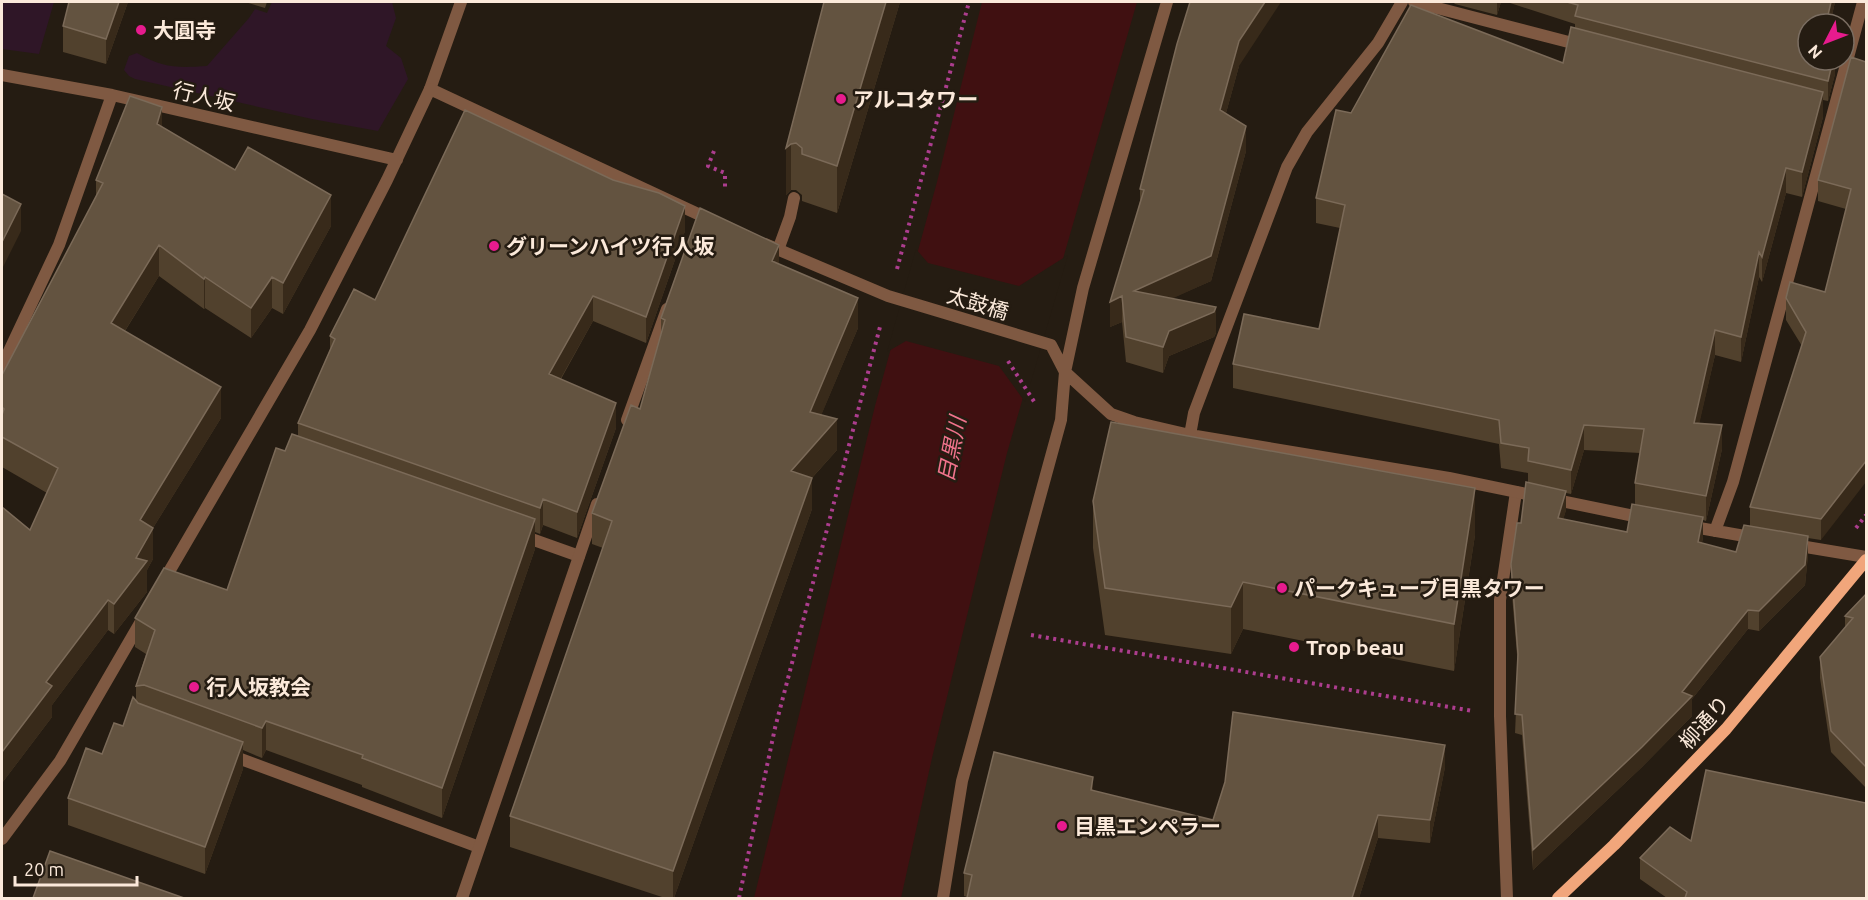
<svg xmlns="http://www.w3.org/2000/svg" width="1868" height="900" viewBox="0 0 1868 900" font-family="Ubuntu,'Noto Sans JP',sans-serif">
	<style>
		.green { fill: #2f1627 }
		.water { fill: #401011 }
		.pier { fill: #251c12 }
		.lines { fill: none; stroke-linecap: round; stroke-linejoin: round }
		.path { stroke: #ac3d8e; stroke-width: 4; stroke-dasharray: 3 4.5; stroke-linecap: butt }
		.lane { stroke: #7f5942; stroke-width: 12 }
		.street { stroke: #7f5942; stroke-width: 12 }
		.secondary { stroke: #f1a67b; stroke-width: 12 }
		.wall { fill: #51412d; fill-rule: evenodd }
		.shaded-wall { fill: #382a1a }
		.building { fill: #635340; stroke: #7b6a58; stroke-width: 1.5 }
		.poi-dot { fill: #e71b8e; stroke: #251c12; stroke-width: 2 }
		.labels { text-anchor: middle; dominant-baseline: central; stroke-width: 5; stroke-linejoin: round; paint-order: stroke }
		.poi-label { font-size: 21px; font-weight: bold; fill: #fbe9da; stroke: #251c12; text-anchor: start }
		.street-label { font-size: 21px; fill: #fbe9da; stroke: #251c12 }
		.water-label { font-size: 22px; font-style: italic; fill: #f0738c; stroke: #251c12 }
	</style>
	<rect width="100%" height="100%" fill="#251c12"/>
	<path class="green" d="M2,2H54L39,54L2,49Z
		M272,2H392L396,18L386,46L401,58L408,79L378,131L312,119L135,79L129,76L124,70L129,56L137,53C163,68 177,68 207,66L249,18L255,9L267,13Z"/>
	<path class="water" d="M982,2H1137L1007,453L932,758L901,898H754L875,406L937,182Z"/>
	<path class="pier" d="M916,249L928,263L1019,286L1068,255L1025,402L999,366L906,341L887,352Z"/>
	<g class="lines">
		<path class="path" d="M714,151L708,166L725,173V187
			M897,269L969,2
			M1008,361L1035,403
			M1856,528L1866,515
			M1031,635L1473,711
			M739,898L775,728L881,323"/>
		<path class="lane" d="M1414,2L1584,46
			M430,89L461,2
			M778,250L790,217L794,198
			M520,535L579,556
			M227,754L479,847
			M1507,898L1500,716V600L1516,492"/>
		<path class="street" d="M2,75L112,95L397,160
			M765,244L888,296L1051,345L1065,372L1111,414L1134,422L1190,435L1449,478L1644,518
			M2,366L59,245L112,95
			M627,420L667,309
			M1190,435L1194,413L1287,167L1307,132L1378,43L1402,2
			M1688,526L1756,538
			M1715,531L1733,482L1863,2
			M1794,545L1866,557
			M163,582L310,330L387,180L430,89L713,221
			M2,839L60,761L143,618
			M462,898L597,504
			M943,898L962,781L1061,420L1065,372L1083,288L1167,2"/>
		<path class="secondary" d="M1558,898L1614,845L1726,729L1866,560"/>
	</g>
	<path class="wall" d="M128,2L106,64L63,52V26Z
		M245,2H267L265,8Z
		M900,2L837,213L802,201V195L796,190H791L786,195V148Z
		M1453,2H1501L1497,15L1455,4Z
		M1507,2H1835L1830,24H1808V60H1835V74L1828,101L1823,100V117L1802,197L1786,193L1762,282L1759,277L1741,362L1715,355L1699,423L1722,449L1706,521L1703,520V537L1702,543L1736,552L1750,525V507L1802,346L1786,320V298L1825,292L1846,209L1818,201V180L1866,62L1821,540L1808,538V555L1805,585L1759,631L1748,629L1692,699V716L1642,767L1533,870L1522,735L1515,733L1518,667L1511,583V564L1521,523L1528,483V473L1501,468L1499,444L1233,388V364L1319,329L1340,228L1316,223V198L1351,113L1563,63L1575,28V24ZM1584,450L1640,453L1635,483V504L1627,532L1563,519L1566,510V493L1571,494Z
		M1239,66L1226,113L1246,151L1211,281L1172,298L1216,333L1214,337L1169,356L1163,373L1126,362L1122,322L1110,327L1140,201V189Z
		M162,127L331,226L283,314L272,308L251,338L205,308L204,309L159,276L125,331L221,418L153,528V559L147,570V592L114,634L108,630L52,705V717L2,783V507L30,530L47,493L2,467V375L96,198V180Z
		M685,231L646,343L593,321L561,379L616,428L577,538L543,525L540,534L535,532V549L442,818L362,787V785L266,750L262,758L243,750V769L205,874L68,825V798L123,726L136,700V686L146,654L135,647V618L227,590L285,451L298,436V423L330,350V336L375,300Z
		M779,264L858,328L821,415L837,450L812,478V509L674,898H665L510,847V816L603,548L592,544V513L640,409L661,334V318Z
		M1093,501L1475,535L1454,671L1243,629L1231,654L1105,635L1093,548Z
		M1866,594V788L1831,752L1820,678V657L1845,628V616Z
		M1445,767L1430,843L1378,838L1359,898H967V897L964,896V873L1093,791L1213,820Z
		M1691,841L1866,898H1667L1640,879V858Z"/>
	<path class="shaded-wall" d="M119,2H128L106,64V39Z
		M886,2H900L837,213V166Z
		M1265,2H1281L1239,66L1220,135V110L1239,41Z
		M1497,2H1501L1497,15Z
		M1831,2H1835L1830,24H1826Z
		M1833,60H1835V74L1828,101V81Z
		M1823,92V117L1802,197V172Z
		M162,107V138L157,124Z
		M1246,126V151L1211,281L1134,316V291Z
		M791,144V190L786,195V148Z
		M1786,168V193L1762,282V257Z
		M331,195V226L283,314V283Z
		M21,204V231L2,269V242Z
		M685,206V231L646,343V317Z
		M159,245V276L111,353V323Z
		M779,245V276L772,261Z
		M1759,252V277L1741,362V337Z
		M205,277V308L204,309V279Z
		M272,277V308L251,338V308Z
		M593,296V321L549,399V374Z
		M1122,296V322L1110,327V302Z
		M858,298V328L810,442V412Z
		M1216,307V333L1214,337L1169,356L1163,373V347L1169,331Z
		M1715,330V355L1694,447V423Z
		M221,387V418L153,528V559L147,570V592L114,634V604L136,558L140,520Z
		M616,403V428L577,538V512Z
		M837,419V450L791,501V471Z
		M1584,425V450L1571,494V470Z
		M1722,425V449L1706,521V496Z
		M1866,461V482L1821,540V519Z
		M812,478V509L674,898H673V871Z
		M1475,488V535L1454,671V624Z
		M1566,491V510L1558,538V518Z
		M543,499V525L540,534V508Z
		M1703,517V537L1698,561V542Z
		M535,519V549L442,818V788Z
		M1808,536V555L1805,585L1759,631V611Z
		M1243,582V629L1231,654V607Z
		M108,600V630L52,705V717L2,783V752L46,682Z
		M1748,610V629L1692,699V716L1642,767L1533,870V850L1682,692Z
		M266,721V750L262,758V728Z
		M243,742V769L205,874V847Z
		M1445,745V767L1430,843V820Z
		M1093,777V800L1091,790Z
		M1378,815V838L1359,898H1352Z"/>
	<path class="building" d="M69,2H119L106,39L63,26Z
		M824,2H886L837,166L802,154V148L796,143L791,144L786,148Z
		M1190,2H1265L1239,41L1220,110L1246,126L1211,256L1134,291L1216,307L1214,312L1169,331L1163,347L1126,337L1122,296L1110,302L1144,190L1140,189L1177,44Z
		M1567,2H1831L1826,24H1808V60H1817L1816,65L1822,60H1833L1828,81L1575,16L1578,5Z
		M1411,5L1563,63L1571,27L1823,92L1802,172L1786,168L1762,257L1759,252L1741,337L1715,330L1694,423L1722,425L1706,496L1635,483L1644,429L1584,425L1571,470L1528,461L1529,448L1501,443L1499,420L1233,364L1244,314L1319,329L1345,205L1316,198L1336,110L1351,113Z
		M1851,57L1866,62V461L1821,519L1750,507L1806,332L1786,298L1790,282L1825,292L1851,189L1818,180Z
		M130,96L162,107L157,124L235,170L248,147L331,195L283,283L272,277L251,308L205,277L204,279L159,245L111,323L221,387L140,520L153,528L136,558L147,561L114,604L108,600L46,682L52,686L2,752V507L30,530L58,468L2,437V415L4,409L2,407V375L103,183L96,180Z
		M465,110L613,180L659,193L685,206L646,317L593,296L549,374L616,403L577,512L543,499L540,508L298,423L335,339L330,336L354,289L375,300Z
		M2,194L21,204L2,242Z
		M700,208L779,245L772,261L858,298L810,412L837,419L791,471L812,478L673,871L510,816L612,521L592,513L631,405L640,409L665,320L661,318Z
		M1111,422L1475,488L1454,624L1243,582L1231,607L1105,588L1093,501Z
		M292,434L535,519L442,788L362,758L363,755L266,721L262,728L144,685L136,686L155,630L135,618L164,568L227,590L276,448L285,451Z
		M1526,482L1566,491L1558,518L1627,532L1632,504L1703,517L1698,542L1736,552L1744,525L1808,536L1805,565L1759,611L1748,610L1682,692L1692,696L1642,747L1533,850L1522,715L1515,714L1518,654L1511,564L1517,523H1521Z
		M1866,594V767L1831,731L1820,657L1853,618L1845,616Z
		M133,697L138,703L243,742L205,847L68,798L86,748L102,754L114,723L123,726Z
		M1233,712L1445,745L1430,820L1378,815L1352,898H967L972,875L964,873L994,752L1093,777L1091,790L1213,820L1225,782Z
		M1706,770L1866,803V898H1685L1687,892L1640,858L1670,827L1691,841Z
		M50,851L184,898H33Z"/>
	<g class="poi-dot">
		<circle cx="141" cy="30" r="6"/>
		<circle cx="841" cy="99" r="6"/>
		<circle cx="494" cy="246" r="6"/>
		<circle cx="1282" cy="588" r="6"/>
		<circle cx="1294" cy="647" r="6"/>
		<circle cx="194" cy="687" r="6"/>
		<circle cx="1062" cy="826" r="6"/>
	</g>
	<g class="labels">
		<g class="poi-label">
			<text x="153" y="30">大圓寺</text>
			<text x="853" y="99">アルコタワー</text>
			<text x="506" y="246">グリーンハイツ行人坂</text>
			<text x="1294" y="588">パークキューブ目黒タワー</text>
			<text x="1306" y="647">Trop beau</text>
			<text x="206" y="687">行人坂教会</text>
			<text x="1074" y="826">目黒エンペラー</text>
		</g>
		<g class="street-label">
			<text transform="translate(204 96) rotate(13)">行人坂</text>
			<text transform="translate(978 303) rotate(17)">太鼓橋</text>
			<text transform="translate(1704 722) rotate(-48)">柳通り</text>
		</g>
		<g class="water-label">
			<text transform="translate(951 449) rotate(-79)">目黒川</text>
		</g>
	</g>
	<rect width="1868" height="900" fill="none" stroke="#fbe9da" stroke-width="6"/>
	<g transform="translate(1826 42) rotate(228)"><circle r="28" fill="#251c12" stroke="#7b6e62" stroke-width="1.5"/>
	<path d="M0-4.5L10 22L0 15L-10 22Z" fill="#e71b8e"/>
	<text y="-9" font-size="16" font-weight="bold" text-anchor="middle" fill="#fbe9da">N</text>
	</g>
	<path d="M15 876v9h122v-9" fill="none" stroke="#fbe9da" stroke-width="3"/>
	<text x="24" y="876" font-size="18" fill="#fbe9da" stroke="#251c12" stroke-width="4.5" paint-order="stroke">20 m</text>
</svg>
